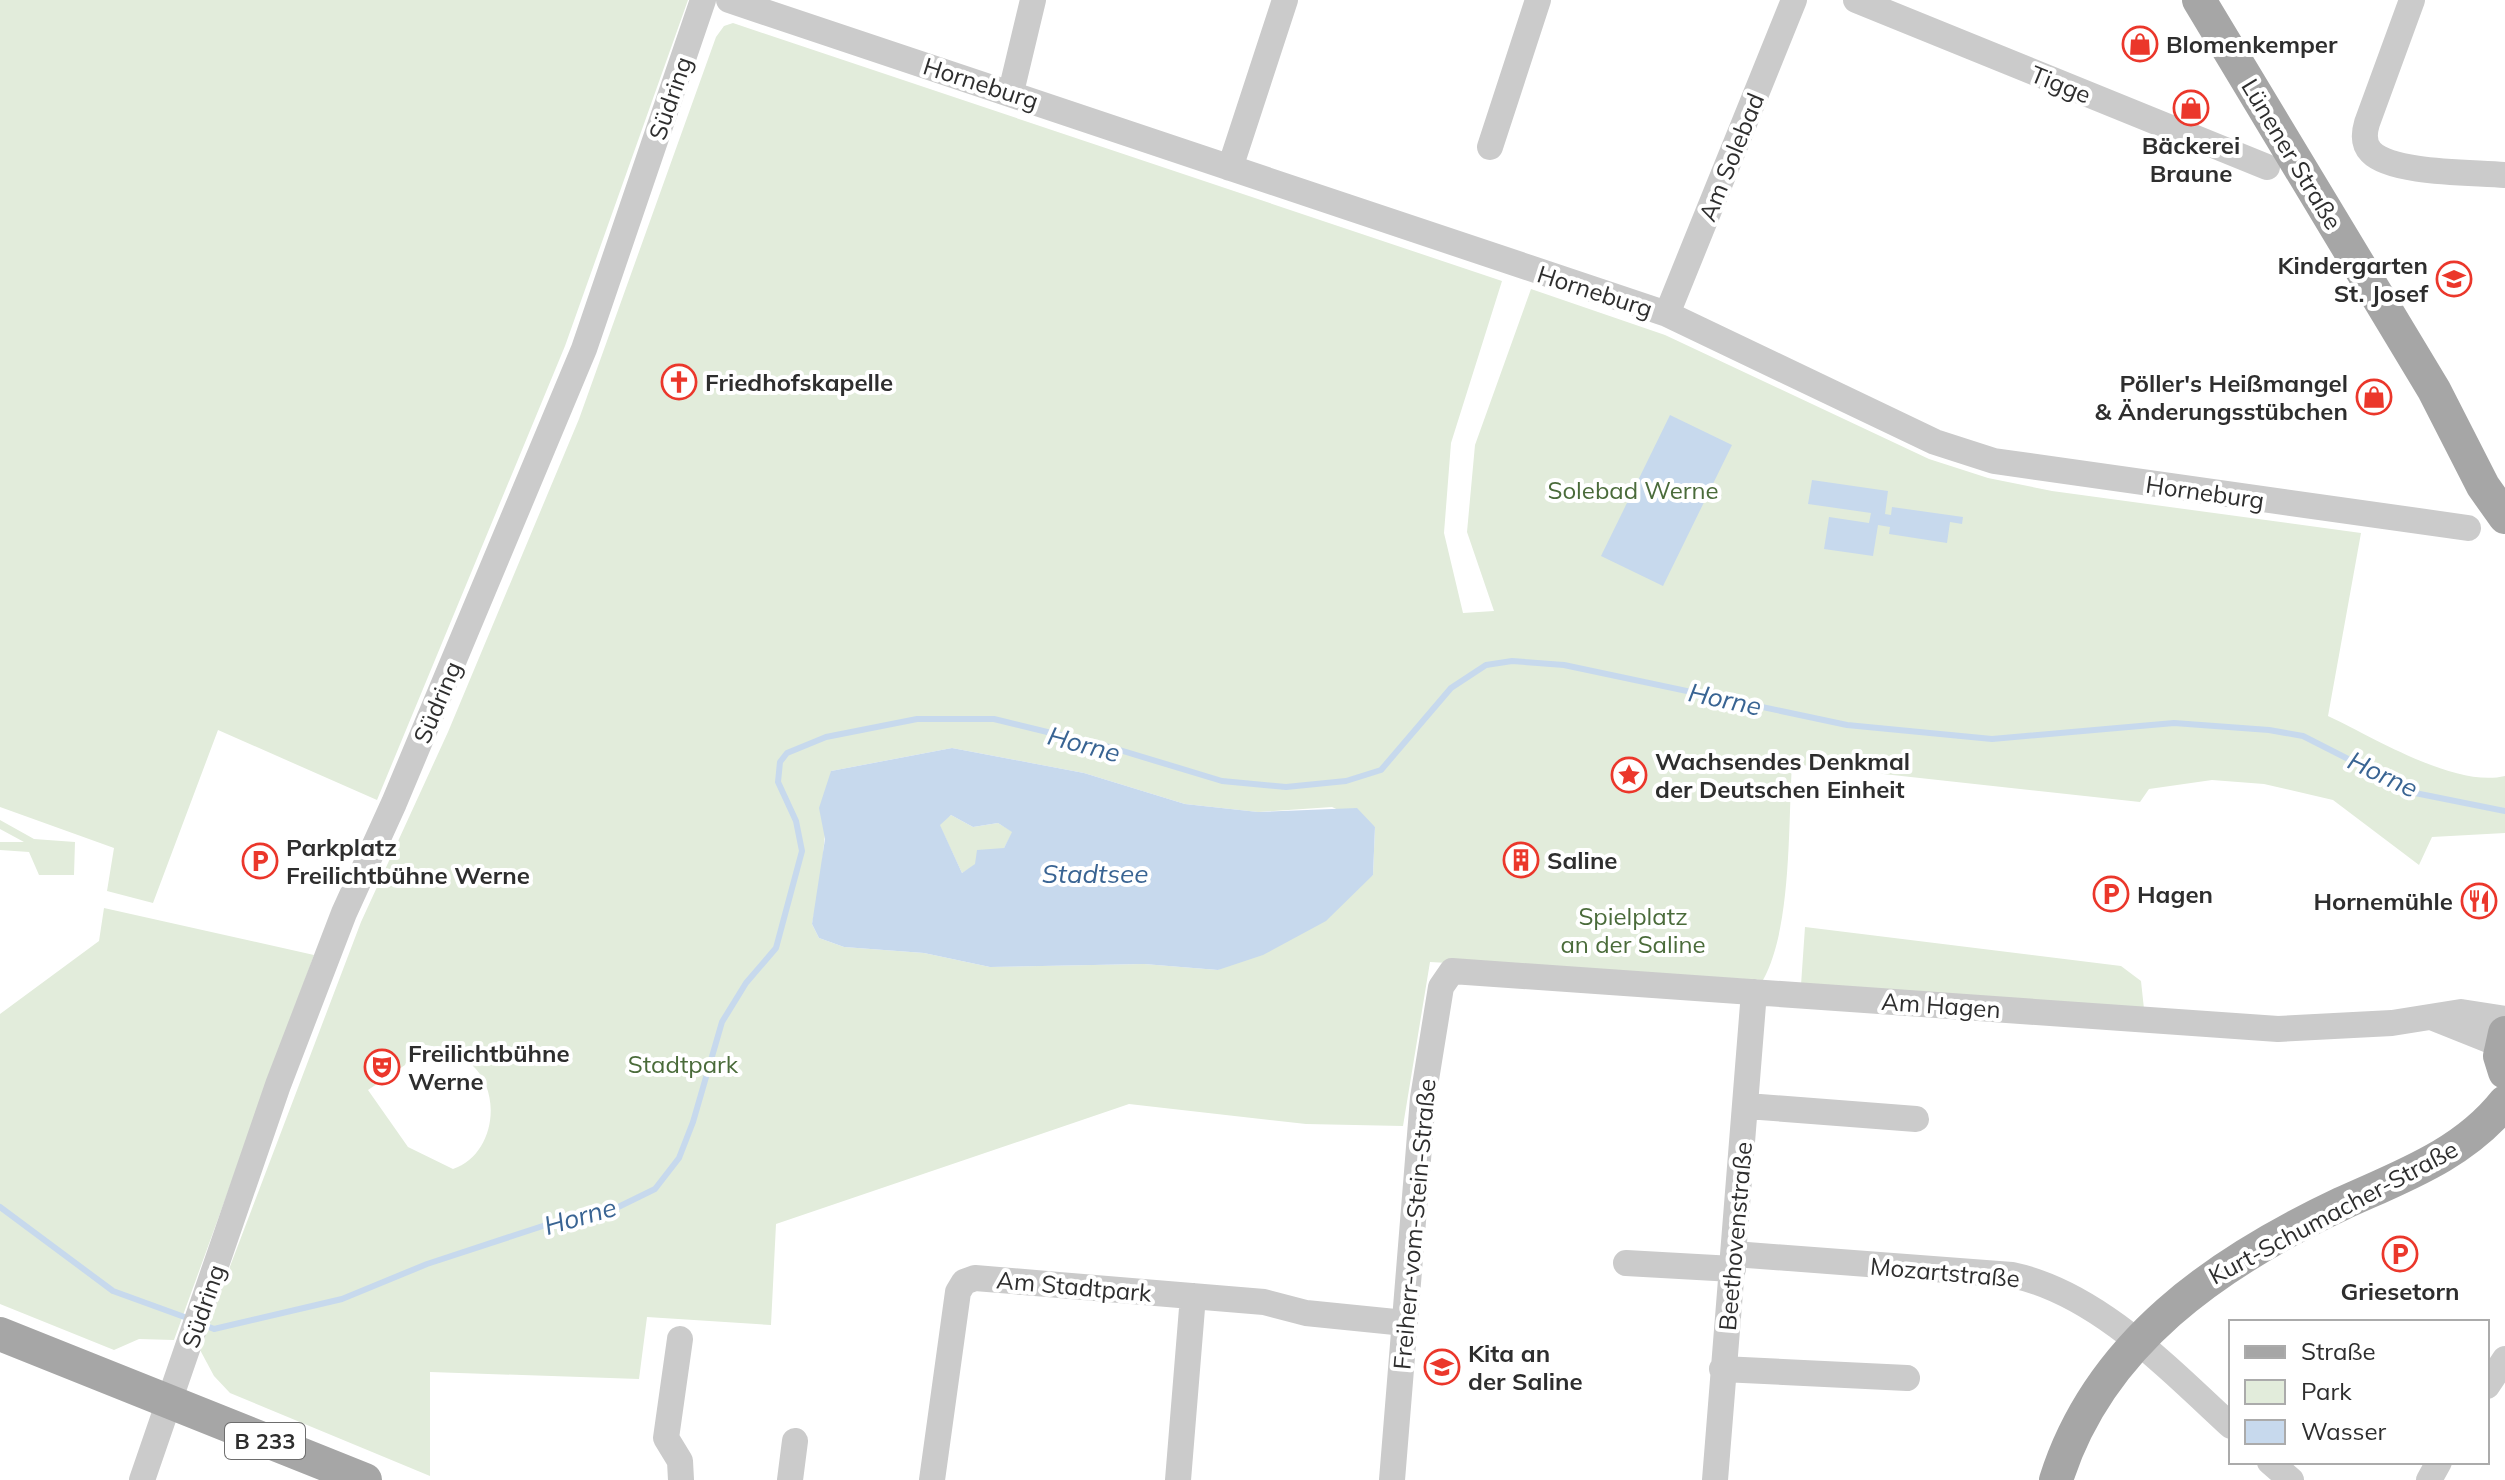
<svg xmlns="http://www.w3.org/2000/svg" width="2505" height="1480" viewBox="0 0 2505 1480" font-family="Mulish,sans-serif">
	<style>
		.green { fill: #e2ecdb; fill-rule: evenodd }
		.water { fill: #c7d9ed; fill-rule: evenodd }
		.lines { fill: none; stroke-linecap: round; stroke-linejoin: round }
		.stream { stroke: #c7d9ed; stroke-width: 6 }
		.minor { stroke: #cbcbcb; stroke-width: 26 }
		.major { stroke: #a6a6a6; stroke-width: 34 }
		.labels { text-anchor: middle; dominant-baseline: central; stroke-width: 8; stroke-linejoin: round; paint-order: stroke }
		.shield { fill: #fff; stroke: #6d6d6d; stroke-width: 2 }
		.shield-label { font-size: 22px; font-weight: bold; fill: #2e2e2e }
		.poi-label { font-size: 24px; font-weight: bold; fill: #2e2e2e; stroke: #fff; text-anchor: start }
		.street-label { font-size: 24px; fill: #2e2e2e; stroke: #fff }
		.park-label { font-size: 24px; fill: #4a6b3a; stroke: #fff }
		.water-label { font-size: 26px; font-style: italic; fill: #396493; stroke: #fff }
	</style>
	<rect width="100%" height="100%" fill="#fff"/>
	<path class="green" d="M0,0H688L565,346L377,800L218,730L153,903L107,891L114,848L0,807Z
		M733,23L1502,281L1451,443L1444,533L1463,613L1494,611L1467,532L1475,445L1531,289L1665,335L1929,459L1988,478L2052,491L2361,533L2328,716C2375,738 2455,788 2505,776V833L2432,837L2419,865L2333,800L2264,784L2212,780L2149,789L2140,802L1792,764C1788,825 1792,928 1763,980L1430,962L1403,1126L1306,1124L1129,1104L776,1224L771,1325L647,1317L639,1379L430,1372V1476L230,1393L214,1376L199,1348L361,922L448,732L579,419L716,37L724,26ZM952,748L1084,773L1185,804L1258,812L1332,807L1375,827L1373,875L1218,970L1144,964L990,967L924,953L844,947L819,938L812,924L820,886L831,771ZM413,1043C435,1046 454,1049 471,1064C504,1093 494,1156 453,1169L408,1147L368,1090L405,1065Z
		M951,815L973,827L998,823L1013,832L1004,848L962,873L939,824Z
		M0,820L34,839L75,842L74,875H39L29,852L0,850V842H24L0,829Z
		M104,908L314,955L174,1340L139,1339L114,1350L0,1304V1014L99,941Z
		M1805,927L2121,966L2141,981L2144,1009L1801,985Z"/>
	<path class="water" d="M1670,415L1732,445L1663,586L1601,556Z
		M1812,480L1888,491L1885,514L1891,515L1892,507L1963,517L1962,524L1950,522L1947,543L1889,534L1890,527L1878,525L1873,556L1824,549L1829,517L1869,523L1871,513L1808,504Z
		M952,748L1084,773L1185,804L1258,812L1357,808L1375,827L1373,875L1326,921L1263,955L1218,970L1144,964L990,967L924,953L844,947L819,938L812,924L825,839L819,808L831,771ZM951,815L973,827L998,823L1012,832L1004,848L977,850L975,864L962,873L940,825Z"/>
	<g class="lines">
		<path class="stream" d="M0,1207L113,1291L190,1319
			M204,1325L214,1329L342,1299L427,1264L552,1223L606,1213L655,1189L679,1158L693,1122L722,1022L746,983L776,948L802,851L796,821L778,782L780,762L787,753L826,737L917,719H994L1113,748L1222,781L1286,787L1346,781L1381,770L1451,688L1486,665L1512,661L1564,665L1847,725L1992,739L2174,723L2269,730L2303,736L2415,793L2505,811"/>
		<path class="minor" d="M729,0L1667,314L1935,442L1994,461L2468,528
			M1856,0L2267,167
			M2412,0L2367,123C2364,133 2363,144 2371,152C2392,174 2474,172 2505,175
			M1011,92L1033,0
			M1490,147L1538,0
			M1230,168L1285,0
			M1667,314L1794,0
			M2431,1017L2501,1045
			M1747,1106L1916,1119
			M1734,1254L2012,1275C2097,1293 2169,1369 2231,1426
			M1626,1263L1733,1269
			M680,1339L666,1438L680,1461L681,1480
			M1722,1369L1907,1378
			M2487,1386L2505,1359
			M2270,1462L2291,1480
			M142,1480L278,1085L344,913L394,803L584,349L703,0
			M790,1480L795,1441
			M932,1480L958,1292L964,1282L975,1278L1264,1302L1306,1313L1405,1323
			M1178,1480L1193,1296
			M1392,1480L1423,1098L1441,987L1452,971L2278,1029L2392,1023L2461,1012L2505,1019
			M1715,1480L1754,992
			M2429,1480L2439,1462"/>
		<path class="major" d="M2199,0L2434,390L2483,486L2505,517
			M2505,1033L2500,1056L2505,1072
			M0,1334L365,1480
			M2056,1480C2099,1343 2218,1262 2341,1204C2400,1177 2463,1155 2505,1102"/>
	</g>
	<defs>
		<g id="shop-ring" transform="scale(1.8)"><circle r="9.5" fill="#fff" stroke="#eb372b" stroke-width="1.5"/><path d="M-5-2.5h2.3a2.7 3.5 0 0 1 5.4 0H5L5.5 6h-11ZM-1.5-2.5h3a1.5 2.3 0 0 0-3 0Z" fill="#eb372b"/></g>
		<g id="school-ring" transform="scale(1.8)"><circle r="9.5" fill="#fff" stroke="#eb372b" stroke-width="1.5"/><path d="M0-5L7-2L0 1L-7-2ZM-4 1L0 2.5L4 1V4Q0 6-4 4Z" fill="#eb372b"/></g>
		<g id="church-ring" transform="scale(1.8)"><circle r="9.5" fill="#fff" stroke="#eb372b" stroke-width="1.5"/><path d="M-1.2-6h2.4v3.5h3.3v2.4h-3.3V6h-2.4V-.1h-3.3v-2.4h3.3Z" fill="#eb372b"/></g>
		<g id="sight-ring" transform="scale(1.8)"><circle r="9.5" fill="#fff" stroke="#eb372b" stroke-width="1.5"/><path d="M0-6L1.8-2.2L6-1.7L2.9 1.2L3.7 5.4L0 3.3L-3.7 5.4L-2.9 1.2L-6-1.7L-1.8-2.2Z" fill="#eb372b"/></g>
		<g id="building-ring" transform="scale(1.8)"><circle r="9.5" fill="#fff" stroke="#eb372b" stroke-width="1.5"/><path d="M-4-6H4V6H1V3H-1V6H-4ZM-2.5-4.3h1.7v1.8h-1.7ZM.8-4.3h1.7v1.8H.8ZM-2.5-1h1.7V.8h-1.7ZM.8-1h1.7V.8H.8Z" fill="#eb372b"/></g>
		<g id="parking-ring" transform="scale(1.8)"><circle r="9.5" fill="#fff" stroke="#eb372b" stroke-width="1.5"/><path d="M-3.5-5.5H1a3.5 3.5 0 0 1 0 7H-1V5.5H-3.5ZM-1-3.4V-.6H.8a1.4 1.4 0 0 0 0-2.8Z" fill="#eb372b"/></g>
		<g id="restaurant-ring" transform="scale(1.8)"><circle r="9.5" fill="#fff" stroke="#eb372b" stroke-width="1.5"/><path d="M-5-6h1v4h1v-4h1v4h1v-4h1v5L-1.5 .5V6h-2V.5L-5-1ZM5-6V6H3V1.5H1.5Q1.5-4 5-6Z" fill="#eb372b"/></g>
		<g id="theatre-ring" transform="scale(1.8)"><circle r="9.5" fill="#fff" stroke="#eb372b" stroke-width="1.5"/><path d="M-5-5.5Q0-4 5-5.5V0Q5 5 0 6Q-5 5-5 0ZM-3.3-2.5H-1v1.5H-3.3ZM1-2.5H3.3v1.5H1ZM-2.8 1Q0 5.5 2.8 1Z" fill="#eb372b"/></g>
	</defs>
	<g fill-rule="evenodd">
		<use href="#shop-ring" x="2140" y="44"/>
		<use href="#shop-ring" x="2191" y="108"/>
		<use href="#school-ring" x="2454" y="279"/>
		<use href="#church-ring" x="679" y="382"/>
		<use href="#shop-ring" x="2374" y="397"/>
		<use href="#sight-ring" x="1629" y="775"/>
		<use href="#building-ring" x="1521" y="860"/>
		<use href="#parking-ring" x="260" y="861"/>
		<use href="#parking-ring" x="2111" y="894"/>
		<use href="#restaurant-ring" x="2479" y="901"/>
		<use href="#theatre-ring" x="382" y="1067"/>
		<use href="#parking-ring" x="2400" y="1254"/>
		<use href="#school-ring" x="1442" y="1367"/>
	</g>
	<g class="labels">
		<rect class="shield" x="225" y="1423" width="80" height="36" rx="6"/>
		<g class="shield-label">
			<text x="265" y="1441">B 233</text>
		</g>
		<g class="poi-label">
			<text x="2166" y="44">Blomenkemper</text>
			<text x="2191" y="145" text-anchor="middle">Bäckerei<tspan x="2191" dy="28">Braune</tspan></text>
			<text x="2428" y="265" text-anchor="end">Kindergarten<tspan x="2428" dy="28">St. Josef</tspan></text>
			<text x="705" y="382">Friedhofskapelle</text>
			<text x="2348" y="383" text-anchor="end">Pöller's Heißmangel<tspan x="2348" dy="28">&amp; Änderungsstübchen</tspan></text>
			<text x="1655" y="761">Wachsendes Denkmal<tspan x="1655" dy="28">der Deutschen Einheit</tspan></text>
			<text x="286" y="847">Parkplatz<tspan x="286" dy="28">Freilichtbühne Werne</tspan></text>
			<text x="1547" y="860">Saline</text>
			<text x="2137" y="894">Hagen</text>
			<text x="2453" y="901" text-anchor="end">Hornemühle</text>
			<text x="408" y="1053">Freilichtbühne<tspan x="408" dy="28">Werne</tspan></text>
			<text x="2400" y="1291" text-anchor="middle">Griesetorn</text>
			<text x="1468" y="1353">Kita an<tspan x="1468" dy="28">der Saline</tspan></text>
		</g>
		<g class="street-label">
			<text transform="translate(981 83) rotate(18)">Horneburg</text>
			<text transform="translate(2061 84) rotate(22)">Tigge</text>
			<text transform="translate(670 98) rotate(-71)">Südring</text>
			<text transform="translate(2292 154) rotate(59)">Lünener Straße</text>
			<text transform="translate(1731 157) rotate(-68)">Am Solebad</text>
			<text transform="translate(1595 291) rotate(18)">Horneburg</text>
			<text transform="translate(2205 492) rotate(8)">Horneburg</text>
			<text transform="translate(437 702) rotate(-67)">Südring</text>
			<text transform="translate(1941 1005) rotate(4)">Am Hagen</text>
			<text transform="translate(2333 1212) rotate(-28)">Kurt-Schumacher-Straße</text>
			<text transform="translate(1414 1224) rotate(-85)">Freiherr-vom-Stein-Straße</text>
			<text transform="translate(1735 1236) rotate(-85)">Beethovenstraße</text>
			<text transform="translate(1945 1272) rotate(5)">Mozartstraße</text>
			<text transform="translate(1074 1286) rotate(5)">Am Stadtpark</text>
			<text transform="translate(203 1306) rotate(-71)">Südring</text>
		</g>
		<g class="park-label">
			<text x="1633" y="490">Solebad Werne</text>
			<text x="1633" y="916">Spielplatz<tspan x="1633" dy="28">an der Saline</tspan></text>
			<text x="683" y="1064">Stadtpark</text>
		</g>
		<g class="water-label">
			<text transform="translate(1725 699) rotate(12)">Horne</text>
			<text transform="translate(1084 744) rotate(15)">Horne</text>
			<text transform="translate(2383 774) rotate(25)">Horne</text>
			<text x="1095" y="873">Stadtsee</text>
			<text transform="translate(580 1216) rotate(-16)">Horne</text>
		</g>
	</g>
	<rect x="2229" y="1320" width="260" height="144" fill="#ffffff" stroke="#ababab" stroke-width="2"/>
	<rect x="2245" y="1346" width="40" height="12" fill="#a6a6a6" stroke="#ababab" stroke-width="2"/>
	<text x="2301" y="1360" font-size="24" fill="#2e2e2e">Straße</text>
	<rect x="2245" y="1380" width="40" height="24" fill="#e2ecdb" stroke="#ababab" stroke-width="2"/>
	<text x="2301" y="1400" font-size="24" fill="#2e2e2e">Park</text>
	<rect x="2245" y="1420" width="40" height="24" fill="#c7d9ed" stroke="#ababab" stroke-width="2"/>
	<text x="2301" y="1440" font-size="24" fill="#2e2e2e">Wasser</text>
</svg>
